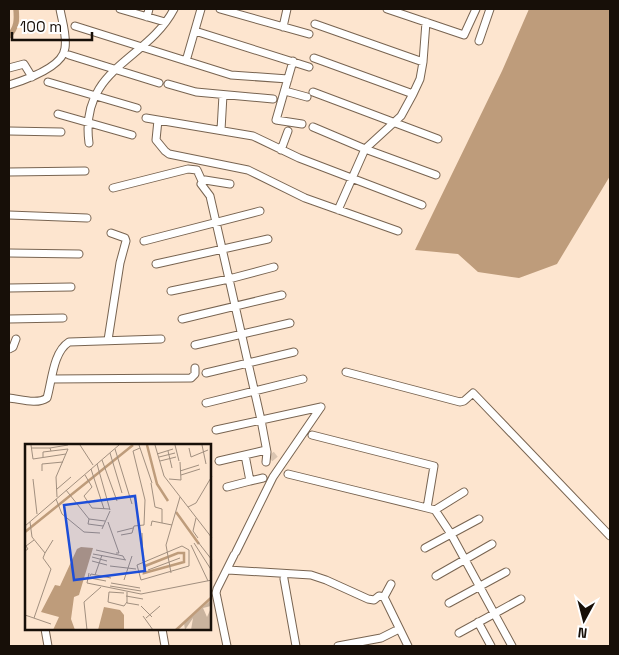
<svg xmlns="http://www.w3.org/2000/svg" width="619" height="655" viewBox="0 0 619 655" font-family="'Space Grotesk',sans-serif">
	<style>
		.water { fill: #be9c7b }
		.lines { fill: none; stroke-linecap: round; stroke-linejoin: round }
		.canal { stroke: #be9c7b; stroke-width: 5.5 }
		.minor-tunnel { stroke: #dac5b1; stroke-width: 7; stroke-dasharray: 7 3.5; stroke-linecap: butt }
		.minor-casing { stroke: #786451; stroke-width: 9 }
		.minor { stroke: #fff; stroke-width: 7 }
		.inset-river { fill: none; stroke: #be9c7b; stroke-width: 2.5 }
		.inset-road { fill: none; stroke: #a18f7f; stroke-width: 1 }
		.view { fill: #1d4ed8; fill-opacity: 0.15; stroke: #1d4ed8; stroke-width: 2.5 }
		.inset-edge { fill: none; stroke: #170f08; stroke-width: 2.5 }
	</style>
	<rect width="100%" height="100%" fill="#fde5cf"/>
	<path class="water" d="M529,9H610V176L557,264L519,278L478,272L458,254L415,250L502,71Z"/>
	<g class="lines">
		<path class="canal" d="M9,36C17,27 17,20 16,9"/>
		<path class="minor-tunnel" d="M271,454L275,459"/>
		<g class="minor-casing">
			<path id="minor" d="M120,9L165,22
				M220,9L309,34
				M387,9L464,35L476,9
				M147,17L149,9
				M315,24L423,62
				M75,26L231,75L288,79
				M283,27L287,9
				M195,31L309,67
				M479,41L490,9
				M69,55L159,83
				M314,58L413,94
				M186,61L201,9
				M293,61L276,120L302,124
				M9,68L24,64L32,77
				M48,82L137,108
				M168,84L196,92L273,99
				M9,85C25,80 63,67 65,48C67,35 62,21 60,9
				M285,91L307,97
				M313,92L438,139
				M58,114L132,135
				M146,118L253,136L299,158L422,205
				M158,120L156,140L165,151L169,154L248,170L305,198L398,231
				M313,127L365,149L436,175
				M221,130L223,95
				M9,131L61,132
				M89,143C79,68 147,61 174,9
				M281,150L288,131
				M9,172L85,171
				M230,184L205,180L201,184L210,196L229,279L261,420L267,452L266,462
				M113,188L188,169L197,170L202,181
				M338,210L365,149L401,116L413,94L420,79L423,62L426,22
				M9,215L87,218
				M144,241L260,211
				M9,253L79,254
				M156,264L268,239
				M9,288L71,287
				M171,291L229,279L274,267
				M9,319L63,318
				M182,319L282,295
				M108,340L120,263L126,241L125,238L111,233
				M195,345L290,323
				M9,349L13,347L16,339
				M346,372L460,402L464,401L473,393L610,536
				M206,373L294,352
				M52,379L191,378L195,374V368
				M9,398C20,399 37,405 47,398C52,381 53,352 69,342L161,339
				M206,403L303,379
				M216,430L321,407
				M219,461L266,450
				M288,474L427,508L434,466L312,435
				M250,481L263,478
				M227,487L250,481L245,455
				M427,508L435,510L451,534L512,646
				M435,510L464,492
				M425,548L479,519
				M236,552L273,477L321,407
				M228,570L311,575L326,580L368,599L374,600L379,596L384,597
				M436,576L492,544
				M284,579L296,646
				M384,597L408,646
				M384,597L391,584
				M449,603L506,572
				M478,622L491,646
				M45,629L48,646
				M162,629L165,646
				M459,633L521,599
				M227,646L216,593L217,589L234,555
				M338,646L381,638L399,629"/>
		</g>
		<use href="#minor" class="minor"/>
	</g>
	<g transform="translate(25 444)">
		<rect width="186" height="186" fill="#fde5cf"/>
		<path d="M185,157L186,162L178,164L182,173L186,164V186H166L168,174L160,186L159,179Z" fill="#c9b39e"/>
		<path d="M56,103L68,104L54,151L49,153L46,175L50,186H28L34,173L16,168L30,141L35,142L52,105ZM79,163L95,166L99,171V186H73Z" fill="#be9c7b"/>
		<path class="inset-river" d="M122,1L132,40L143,57M151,68L174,100M0,88L108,1M153,109H159V118L119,129L120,122ZM151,186L187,153"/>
		<path class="inset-road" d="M6,1L8,15L41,10M55,1L68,21M114,1L127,39M130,1L139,32L187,94M150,1L154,17M177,1L181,20M6,4H25M164,4L166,13L183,6M90,5L107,60M26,7L25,4L43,1M143,7L147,24M85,9L97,49M132,10L148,5M18,13V8L43,5L31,33L32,53M134,13L150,9M77,16L92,57M135,17L151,13M72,20L85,66M66,25L79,65M17,27V20L38,18M155,27L174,21M60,31L67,43L59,52L67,64L85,65M156,31L175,25M8,35L12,70M144,35L156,36L155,18M126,39L130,63L137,65V79M32,45L46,33M41,46L64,75M31,55L37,70L59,88L75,89M163,63L171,59L187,32M171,74L168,87L173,94M5,78L7,93L20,109L18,114L26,125L9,174M83,78L94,109H91M0,82L94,1M78,82L63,80L64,75L80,77M126,82L127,77L147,81M77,85L85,67M92,88L108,84M117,89L118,117M96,91L107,89L109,82L119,81L120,56L108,7L115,4M173,98L187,116M169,99L187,127M166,101L183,137M157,102L164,106V122L116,136L112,121ZM71,106L98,112L100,116M0,107L3,105L1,102L9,96M20,109L28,96M68,110L101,116M67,113L82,117M67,117L82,121M85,122L111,125M123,126L155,114M64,129L62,139L116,150L187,136M146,129L141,101L155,53M70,131L77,111M65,132L66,130L86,134M65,134L81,137M99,136L107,112M86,139L115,144M85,142L116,147M102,148V159L114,161M99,149L84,148L83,158L99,162L102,158M101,152L118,155M116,162L127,173M0,171L26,180M118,172L128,186M121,174L135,162M62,186L59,158L76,143"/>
		<path class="view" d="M110,52L120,127L49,136L39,61Z"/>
		<rect width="186" height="186" class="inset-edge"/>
	</g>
	<rect width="619" height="655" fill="none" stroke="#170f08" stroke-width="20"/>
	<g transform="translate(584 620) rotate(187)" stroke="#ffffff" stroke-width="4" paint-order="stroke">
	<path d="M0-4L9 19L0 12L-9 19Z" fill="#170f08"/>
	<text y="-8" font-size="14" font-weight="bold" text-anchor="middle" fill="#170f08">N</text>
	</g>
	<path d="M12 32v8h80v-8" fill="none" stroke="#170f08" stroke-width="2.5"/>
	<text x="20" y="32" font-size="15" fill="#170f08" stroke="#ffffff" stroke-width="4" paint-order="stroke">100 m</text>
</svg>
